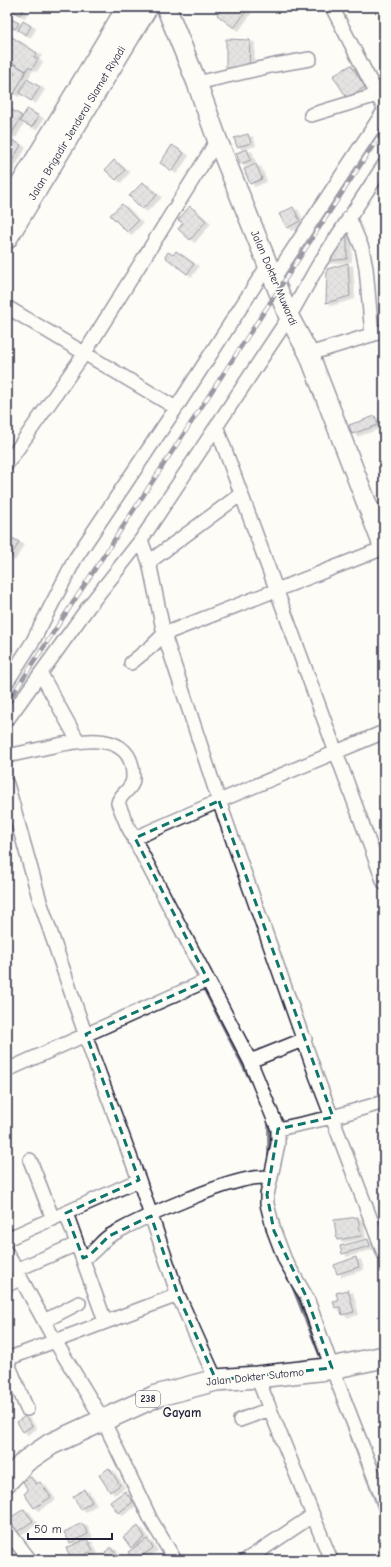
<svg xmlns="http://www.w3.org/2000/svg" width="391" height="1567" viewBox="0 0 391 1567" font-family="'Comic Neue',sans-serif">
	<style>
		.forest { fill: url(#forest-crowns); stroke: #807f8b }
		.lines { fill: none; stroke-linecap: round; stroke-linejoin: round }
		.stream { stroke: #787885; stroke-width: 3.5 }
		.building { fill: url(#building-cross-hatch); stroke: #22223b; filter: url(#shadow) }
		.minor-casing { stroke: #22223b; stroke-width: 16 }
		.secondary-casing { stroke: #22223b; stroke-width: 22 }
		.primary-casing { stroke: #22223b; stroke-width: 24 }
		.minor { stroke: #fdfcf7; stroke-width: 13 }
		.secondary { stroke: #fdfcf7; stroke-width: 19 }
		.primary { stroke: #fdfcf7; stroke-width: 21 }
		.rail-casing { stroke: #22223b; stroke-width: 4.5 }
		.rail { stroke: #fdfcf7; stroke-width: 3; stroke-dasharray: 9; stroke-linecap: butt }
		.marked { fill: none; stroke: #0f766e; stroke-width: 3; stroke-dasharray: 8 5; stroke-linejoin: round }
		.labels { text-anchor: middle; dominant-baseline: central; stroke-width: 3.5; stroke-linejoin: round; paint-order: stroke }
		.shield { fill: #fdfcf7; stroke: #646373; stroke-width: 1 }
		.shield-label { font-size: 10px; font-weight: bold; fill: #22223b }
		.street-label { font-size: 11px; fill: #22223b; stroke: #fdfcf7 }
		.quarter-label { font-size: 13px; font-weight: bold; fill: #22223b; stroke: #fdfcf7 }
	</style>
	<defs>
		<pattern id="forest-crowns" width="20" height="18" patternUnits="userSpaceOnUse"><rect width="20" height="18" fill="#dddcdb"/><path d="M2 6a3 3 0 1 1 6 0M12 15a3 3 0 1 1 6 0" fill="none" stroke="#bdbcbd"/></pattern>
		<pattern id="building-cross-hatch" width="8" height="8" patternUnits="userSpaceOnUse"><rect width="8" height="8" fill="#c6c6c8"/><path d="M0 0l8 8M0 8l8-8" fill="none" stroke="#aaaaad"/></pattern>
		<filter id="shadow"><feDropShadow dx="4.5" dy="2.5" stdDeviation="0" flood-color="#0004"/></filter>
	</defs>
	<rect width="100%" height="100%" fill="#fdfcf7"/>
	<filter id="ink" filterUnits="userSpaceOnUse"><feTurbulence type="fractalNoise" baseFrequency=".025" numOctaves="2"/><feDisplacementMap in="SourceGraphic" scale="8" xChannelSelector="R" yChannelSelector="G"/><feConvolveMatrix kernelMatrix="1 2 1 2 8 2 1 2 1" color-interpolation-filters="sRGB"/></filter>
	<g filter="url(#ink)">
		<path class="forest" d="M7,1531L32,1560H7Z"/>
		<g class="lines">
			<path class="stream" d="M168,917L251,1081
				M269,1120V1158
				M292,1284L320,1355
				M352,1438L384,1523"/>
		</g>
		<path class="building" d="M7,7H18L23,10L20,15Z
			M223,7H249L234,28L217,15Z
			M7,17L19,23L15,29L7,25Z
			M23,21L31,26L26,35L18,30Z
			M12,37L37,53L34,57L38,59L32,69L28,67L26,71L7,60V45Z
			M226,39L250,40L249,69H226Z
			M7,60L26,71L14,94L7,90V81L10,83L15,73L7,68Z
			M351,65L365,87L347,98L333,76Z
			M27,79L40,87L31,101L19,93Z
			M7,107L22,116L11,135L7,133Z
			M27,109L39,116L32,127L20,121Z
			M248,134L251,143L237,147L234,138Z
			M7,137L21,145L7,170Z
			M172,145L184,153L172,171L160,163Z
			M247,149L251,160L240,164L236,153Z
			M114,160L125,170L116,180L105,170Z
			M256,164L262,179L250,184L244,169Z
			M143,182L157,195L142,209L129,196Z
			M122,204L138,221L127,232L110,215Z
			M190,206L206,221L190,240L178,229L183,223L178,220Z
			M293,207L300,221L287,228L279,214Z
			M347,230V259L324,261Z
			M176,251L194,264L187,274L165,257L168,252L173,255Z
			M348,263L350,296L326,303L327,269Z
			M375,416L378,425L352,434L349,425Z
			M7,535L19,542L10,558L7,556Z
			M358,1217L361,1236L337,1240L334,1220Z
			M368,1239L370,1246L342,1254L340,1246Z
			M356,1257L359,1267L337,1274L334,1265Z
			M348,1290L354,1312L342,1315L340,1307L335,1308L333,1301L338,1300L336,1293Z
			M25,1416L32,1426L23,1432L17,1422Z
			M109,1468L120,1485L110,1492L99,1475Z
			M31,1477L36,1484L40,1482L51,1497L34,1508L24,1494L28,1490L23,1482Z
			M84,1489L92,1502L81,1509L73,1497Z
			M125,1491L133,1502L118,1513L110,1502Z
			M24,1509L33,1521L15,1533L7,1520Z
			M82,1523L88,1534L70,1543L64,1532Z
			M138,1526L145,1537L131,1548L123,1537Z
			M87,1539L93,1551L72,1560L66,1548Z
			M147,1539L153,1548L136,1560H134L128,1552Z
			M111,1547L121,1560H108L110,1559L105,1552Z"/>
		<g class="lines">
			<g class="minor-casing">
				<path id="minor" d="M332,7L384,108
					M197,83L275,65L310,59
					M311,115L377,95
					M349,217L362,248L366,268L372,335
					M274,278L384,111
					M7,307L176,408
					M309,354L384,331
					M217,428L384,883
					M7,464L84,354L210,152L217,139
					M141,540L149,562L164,634L219,801L317,1078L384,1254
					M149,562L241,494
					M131,663L152,646L164,634L384,548
					M41,674L78,741
					M7,682L33,641L75,559L176,408L268,265
					M7,720L89,606L141,540L289,317L319,264L384,165
					M7,756C21,753 35,750 49,747C80,740 134,729 133,778C133,790 120,793 118,803L127,825L250,1061L278,1129V1144L267,1195V1204L274,1231L285,1260L307,1298L332,1368L384,1502
					M7,784L40,901L93,1057L139,1180L178,1295L216,1380
					M135,838L219,801L384,732
					M250,1061L305,1039
					M7,1070L208,980
					M278,1129L333,1117L384,1102
					M30,1160L53,1219
					M66,1213L105,1321
					M7,1239L139,1180
					M7,1253L55,1341L103,1420L151,1520L175,1560
					M83,1258C97,1252 99,1242 111,1235C138,1220 243,1170 271,1178
					M16,1270L77,1244
					M7,1285L20,1279
					M44,1321L79,1303
					M7,1359L178,1295
					M7,1361L27,1409
					M257,1377L331,1560
					M240,1420L270,1409
					M7,1530L30,1560
					M246,1560L312,1516"/>
			</g>
			<g class="secondary-casing">
				<path id="secondary" d="M166,7L197,83L217,139L278,290L289,317L309,354L384,548
					M7,207L127,7
					M7,239L148,7"/>
			</g>
			<g class="primary-casing">
				<path id="primary" d="M7,1481L26,1461L51,1444L156,1396L216,1380L257,1377L327,1369L384,1357"/>
			</g>
			<use href="#minor" class="minor"/>
			<use href="#secondary" class="secondary"/>
			<use href="#primary" class="primary"/>
			<g class="rail-casing">
				<path id="rail" d="M7,703L384,129"/>
			</g>
			<use href="#rail" class="rail"/>
		</g>
	</g>
	<path d="M0 0H391V1567H0ZM219,801L333,1117L278,1129L267,1195L274,1231L307,1298L332,1368L216,1380L178,1295L151,1216L109,1236L90,1255L83,1258L66,1213L139,1180L86,1034L208,980L135,838Z" fill="#fdfcf7" fill-opacity=".55" fill-rule="evenodd"/>
	<path class="marked" d="M219,801L333,1117L278,1129L267,1195L274,1231L307,1298L332,1368L216,1380L178,1295L151,1216L109,1236L90,1255L83,1258L66,1213L139,1180L86,1034L208,980L135,838Z"/>
	<g class="labels">
		<rect class="shield" x="136" y="1391" width="24" height="16" rx="3"/>
		<g class="shield-label">
			<text x="148" y="1399">238</text>
		</g>
		<g class="street-label">
			<text transform="translate(77 123) rotate(-59)">Jalan Brigadir Jenderal Slamet Riyadi</text>
			<text transform="translate(274 278) rotate(67)">Jalan Dokter Muwardi</text>
			<text transform="translate(255 1377) rotate(-6)">Jalan Dokter Sutomo</text>
		</g>
		<g class="quarter-label">
			<text x="182" y="1412">Gayam</text>
		</g>
	</g>
	<rect width="391" height="1567" fill="none" stroke="#fdfcf7" stroke-width="24"/>
	<rect x="12" y="12" width="367" height="1543" fill="none" stroke="#22223b" stroke-width="1.5" filter="url(#ink)"/>
	<path d="M28 1533v6h84v-6" fill="none" stroke="#22223b" stroke-width="2"/>
	<text x="34" y="1533" font-size="12" fill="#22223b" stroke="#fdfcf7" stroke-width="3" paint-order="stroke">50 m</text>
</svg>
